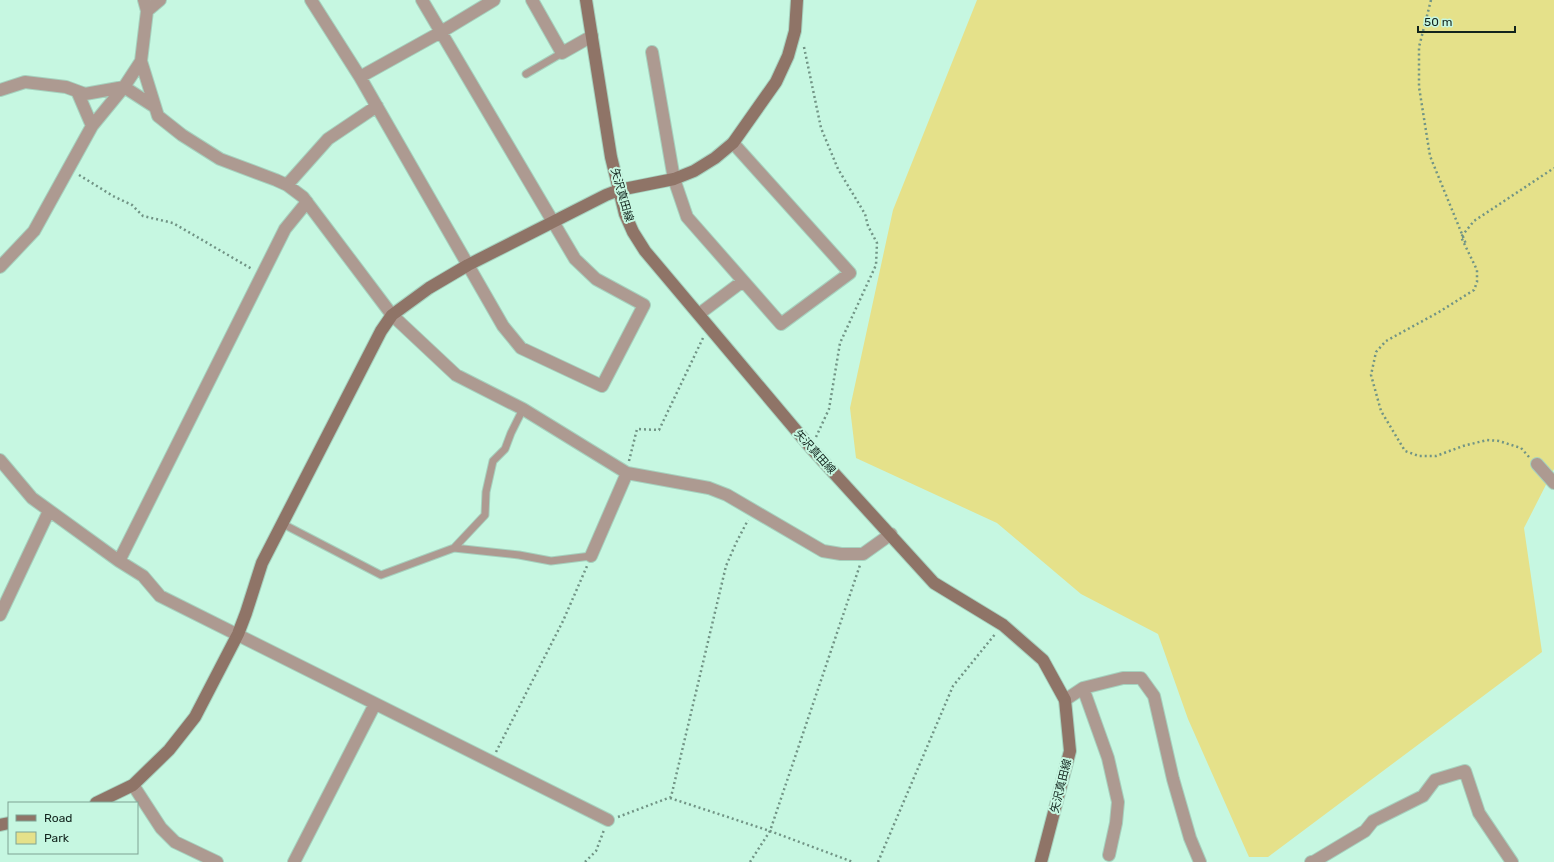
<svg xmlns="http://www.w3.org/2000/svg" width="1554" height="862" viewBox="0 0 1554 862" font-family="Rubik,'Noto Sans JP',sans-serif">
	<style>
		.green { fill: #e5e18a }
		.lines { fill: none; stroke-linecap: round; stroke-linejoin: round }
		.lane-casing { stroke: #a6d1be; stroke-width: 9 }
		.street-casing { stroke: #a6d1be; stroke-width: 14 }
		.secondary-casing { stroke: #a6d1be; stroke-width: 14 }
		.path { stroke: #719485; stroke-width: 2.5; stroke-dasharray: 2 3; stroke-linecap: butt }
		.lane { stroke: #ad9a91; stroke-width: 7 }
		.street { stroke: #ad9a91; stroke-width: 12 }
		.secondary { stroke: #8f7467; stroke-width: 12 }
		.labels { text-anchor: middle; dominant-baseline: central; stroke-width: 4; stroke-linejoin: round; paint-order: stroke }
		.street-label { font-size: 11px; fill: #12241d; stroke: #c6f7e1 }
	</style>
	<rect width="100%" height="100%" fill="#c6f7e1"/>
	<path class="green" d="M977,0H1554V469L1524,528L1542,652L1268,857H1249L1188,719L1158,634L1081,594L997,523L856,458L850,408L893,210Z"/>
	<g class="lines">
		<g class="lane-casing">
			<path id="lane" d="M526,74L562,53
				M283,524L381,575L454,548L519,555L551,561L591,556
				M454,548L485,515L486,492L493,461L505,449L511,433L523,409"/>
		</g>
		<g class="street-casing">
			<path id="street" d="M144,0L147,11L141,61L158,116L182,135L220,159L276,180L287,185L303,197L392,315L456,375L523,409L627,473L709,488L727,495L823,551L841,554H863L891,534
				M311,0L360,77L503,326L521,348L602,386L644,305L596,279L575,259L422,0
				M532,0L562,53L592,36
				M147,11L160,0
				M652,52L674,179L687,217L781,324L850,273L733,143
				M360,77L441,32L494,0
				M0,90L25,82L66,87L85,94L124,87L155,107
				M77,91L92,126
				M287,185L328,139L377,106
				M0,267L34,231L92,126L124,87L141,61
				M699,314L743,281
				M0,460L32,498L119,561L143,576L160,596L608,820
				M1537,464L1554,483
				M591,556L627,473
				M119,561L285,229L307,202
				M0,615L49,511
				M1083,688L1108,758L1118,802L1116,823L1109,855
				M1065,700L1083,688L1123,678H1141L1154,696L1173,779L1190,838L1200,862
				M133,785L161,828L175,842L217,862
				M294,862L375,704
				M1311,862L1315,861L1365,831L1373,821L1423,796L1435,780L1465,771L1479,813L1512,862"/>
		</g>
		<g class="secondary-casing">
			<path id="secondary" d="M586,0L611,157L625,214L633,232L645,251L811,448L934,583L1003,625L1043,660L1065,700L1070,751L1041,862
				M96,803L133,785L169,750L195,717L238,634L246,613L262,563L381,331L392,315L429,288L468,265L606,195L619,190L674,179L694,171L715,158L733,143L776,82L788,56L795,31L797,0
				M0,825L9,823"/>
		</g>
		<path class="path" d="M1431,0L1419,47V87L1430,156L1466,244
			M804,47L821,128L838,169L865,214L868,226L877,243L876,265L840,343L829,409L816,437
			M79,175L113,196L132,205L143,216L173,223L252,269
			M1529,457L1521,448L1499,441L1487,440L1463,446L1436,456H1419L1405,451L1381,411L1371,375L1376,352L1386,341L1439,312L1474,290L1477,282V270L1461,237L1474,221L1554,168
			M629,461L637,429L659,430L703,338
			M496,752L563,621L587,566
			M670,798L770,831L853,862
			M618,817L671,797L726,566L736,543L748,520
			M585,862L596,851L604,830
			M750,862L770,831L860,565
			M878,862L953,686L996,633"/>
		<use href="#lane" class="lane"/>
		<use href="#street" class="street"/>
		<use href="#secondary" class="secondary"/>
	</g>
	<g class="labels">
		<g class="street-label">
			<text transform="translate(622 195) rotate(74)">矢沢真田線</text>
			<text transform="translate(815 452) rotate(48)">矢沢真田線</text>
			<text transform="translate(1061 786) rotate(-76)">矢沢真田線</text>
		</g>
	</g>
	<rect x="8" y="802" width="130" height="52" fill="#c6f7e1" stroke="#7ea393"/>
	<rect x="16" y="815" width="20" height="6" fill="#8f7467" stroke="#7ea393"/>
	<text x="44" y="822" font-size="12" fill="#12241d">Road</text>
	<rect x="16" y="832" width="20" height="12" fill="#e5e18a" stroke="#7ea393"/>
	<text x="44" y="842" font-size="12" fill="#12241d">Park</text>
	<path d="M1418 26v6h97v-6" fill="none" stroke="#12241d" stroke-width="2"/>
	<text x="1424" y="26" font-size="12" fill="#12241d" stroke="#c6f7e1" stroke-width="3" paint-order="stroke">50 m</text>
</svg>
